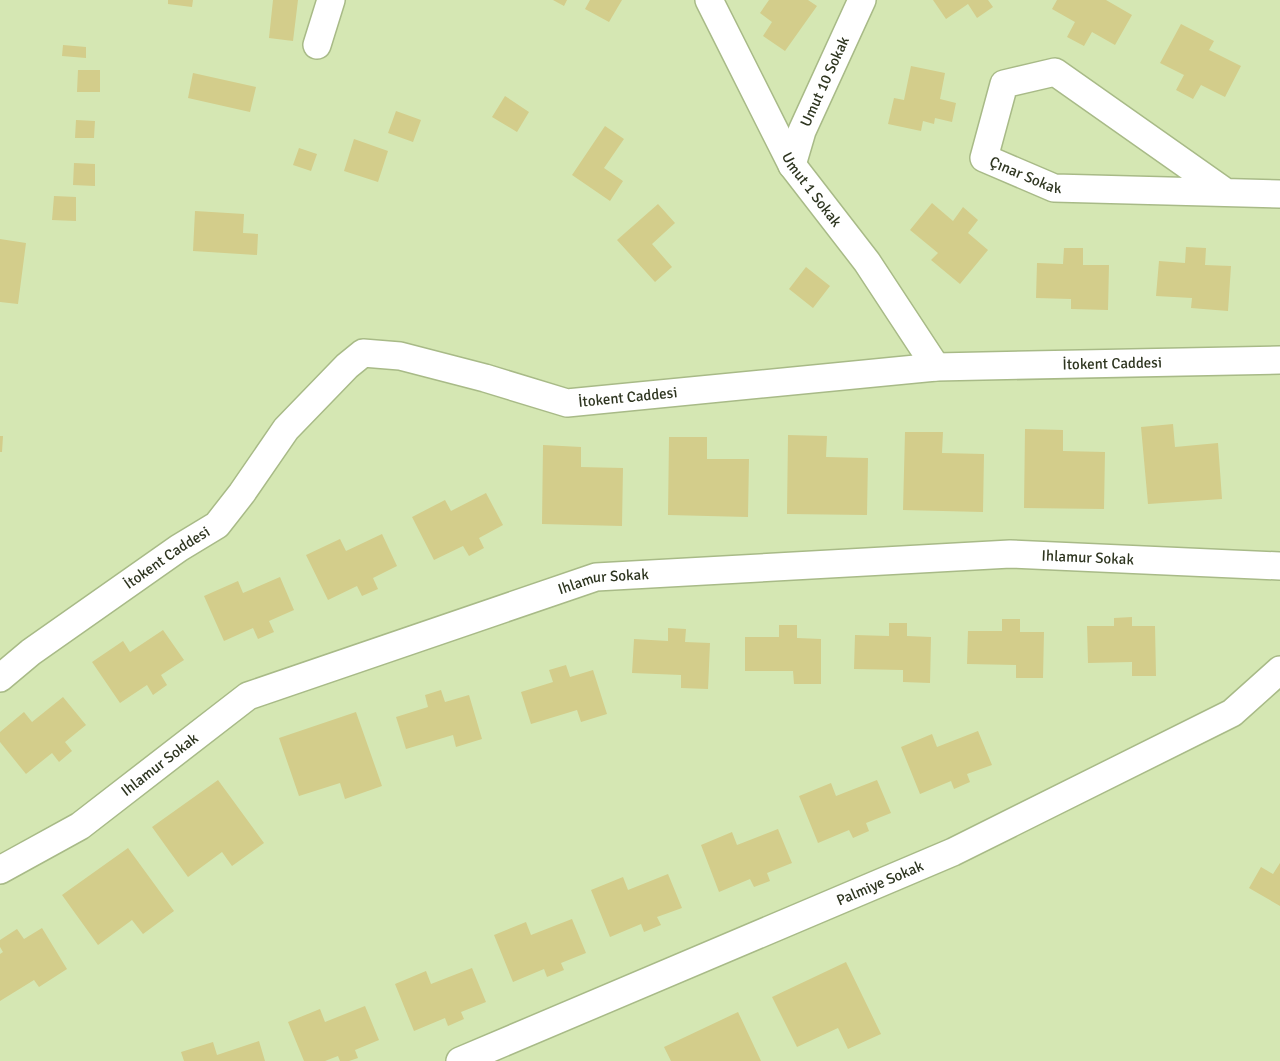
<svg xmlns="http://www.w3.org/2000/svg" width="1280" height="1061" viewBox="0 0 1280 1061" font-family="Signika,sans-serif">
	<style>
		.building { fill: #d3cd8b }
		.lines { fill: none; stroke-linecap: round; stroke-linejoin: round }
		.minor-casing { stroke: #a8ba87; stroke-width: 30 }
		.minor { stroke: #fff; stroke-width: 27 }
		.labels { text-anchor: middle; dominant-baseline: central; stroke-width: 4.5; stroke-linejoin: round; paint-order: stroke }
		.street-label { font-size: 15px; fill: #2e3520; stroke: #d5e7b3 }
	</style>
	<rect width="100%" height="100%" fill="#d5e7b3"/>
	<path class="building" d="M168,0H193L192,7L168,4Z
		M273,0H298L293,41L269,38Z
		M553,0H567L564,6Z
		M590,0H622L609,22L585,9Z
		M769,0H808L817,6L785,51L763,36L772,22L760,13Z
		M933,0H988L993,7L977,18L968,4L946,19Z
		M1057,0H1106L1132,15L1115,45L1092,32L1084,46L1067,37L1075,22L1052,9Z
		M1181,24L1214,41L1209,50L1241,66L1225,97L1201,85L1193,99L1176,90L1184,75L1160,63Z
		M63,45L86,47V58L62,56Z
		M911,66L945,73L940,99L956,103L952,122L935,118L934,124L923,121L921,131L888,124L894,98L904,100Z
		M78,70H100V92H77Z
		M193,73L256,87L250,112L188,98Z
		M505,96L529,112L517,132L492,117Z
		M396,111L421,120L413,142L388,133Z
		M76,120L95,121L94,138H75Z
		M605,126L624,139L604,168L623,181L610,201L572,175Z
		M354,139L388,151L378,182L344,171Z
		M299,148L317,154L311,171L293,165Z
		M74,163L95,164V186L73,185Z
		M54,196L76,197V221L52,220Z
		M932,203L953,221L963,207L978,220L968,233L988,250L960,284L931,260L938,253L910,230Z
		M658,204L675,223L652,244L672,267L655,282L617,240Z
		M195,211L244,214L243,233L258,234L257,255L193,251Z
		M0,239L26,243L18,304L0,302Z
		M1186,247L1206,248L1205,265L1231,266L1228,311L1191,308L1192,298L1156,296L1159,261L1185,263Z
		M1064,248H1083V265H1109L1108,310L1071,309V299L1036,298L1037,263L1063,264Z
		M806,267L830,286L813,308L789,289Z
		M1173,424L1175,447L1218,443L1222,499L1148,504L1141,427Z
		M1025,429L1063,430V451L1105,452L1104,509L1024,508Z
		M905,432H943L942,453L984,454L983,512L903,510Z
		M788,435L827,436L826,457L868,458L867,515L787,514Z
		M0,436H3L2,452H0Z
		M669,437H707V459H749L748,517L668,515Z
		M543,445L581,447V467L623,468L622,526L542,524Z
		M486,493L503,525L479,538L484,548L469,556L463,546L434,560L412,517L445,500L451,511Z
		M382,534L397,566L373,578L378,589L362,596L357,586L328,600L306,555L340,539L346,551Z
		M280,577L294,610L269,621L274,632L258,639L253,628L224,641L204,596L238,581L243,593Z
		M1132,617V626H1155L1156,676H1132V662L1088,663L1087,626H1114V618Z
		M1002,619H1020V632H1044L1043,678H1016V665L967,664L968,631H1002Z
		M889,623H907V636L931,637L930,683L903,682V670L854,669L855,635L889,636Z
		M779,625H797V638L821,639V684H794L793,671H745V637H779Z
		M668,628L686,629L685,642L710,643L708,689L681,688V675L632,673L634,639L668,641Z
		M163,630L184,660L161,675L167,685L153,695L147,685L120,703L92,662L123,641L130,652Z
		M566,665L570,677L593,670L607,714L581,722L577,710L531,724L521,692L553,682L549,670Z
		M441,690L445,702L469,695L482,739L456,747L453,735L406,749L396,717L428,707L425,695Z
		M63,697L86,725L65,742L72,751L59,762L52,753L26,774L0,742V732L24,712L32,722Z
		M356,712L382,786L345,799L340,783L299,796L279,738Z
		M978,731L992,765L967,774L970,782L954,789L951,781L920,794L901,747L932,734L937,747Z
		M218,780L264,843L232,866L222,852L188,877L152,827Z
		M877,780L891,813L866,823L869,831L853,838L849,830L818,843L799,796L831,783L836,796Z
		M778,829L792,863L767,873L770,881L754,887L750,879L719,892L701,845L732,832L737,845Z
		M128,848L174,911L143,934L132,920L98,945L62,895Z
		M1280,863V906L1249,888L1261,867L1273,874Z
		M668,874L682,908L657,917L661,925L644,932L641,924L610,937L591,890L623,877L628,890Z
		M572,919L586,953L561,963L564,970L547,977L544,969L513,982L494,935L526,922L531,935Z
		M42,928L67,969L39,987L34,980L0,1001V954L3,952L0,947V940L17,929L24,939Z
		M846,962L881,1034L848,1049L838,1028L797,1047L772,997Z
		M472,968L486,1002L461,1012L464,1019L448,1026L445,1018L414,1031L395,984L426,971L431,984Z
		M365,1006L379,1040L355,1050L358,1058L349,1061H340L338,1056L325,1061H304L288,1022L320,1009L325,1022Z
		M738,1012L761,1061H671L664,1047Z
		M259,1041L265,1061H184L181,1052L213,1042L217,1055Z"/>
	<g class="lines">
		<g class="minor-casing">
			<g id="minor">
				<path id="s1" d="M709,0L792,165L867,262L936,367"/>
				<path d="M317,45L331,0"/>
				<path id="s2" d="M792,165L802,131L862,0"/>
				<path id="s3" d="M1224,191L1055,72L1004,84L984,158L1054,188L1280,194"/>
				<path id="s4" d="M0,678L31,652L179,548L217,525L242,493L286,429L347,366L363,353L400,356L485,378L567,403L936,367L1280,360"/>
				<path id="s5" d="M0,870L80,826L248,696L596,577L1010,554L1280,566"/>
				<path id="s6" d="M460,1061L953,852L1232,713L1280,670"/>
			</g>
		</g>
		<use href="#minor" class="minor"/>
	</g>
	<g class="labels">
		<g class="street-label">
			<text stroke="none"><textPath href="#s2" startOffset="90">Umut 10 Sokak</textPath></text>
			<text stroke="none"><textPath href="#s3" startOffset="381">Çınar Sokak</textPath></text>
			<text stroke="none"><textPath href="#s1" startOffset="216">Umut 1 Sokak</textPath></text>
			<text stroke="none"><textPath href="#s4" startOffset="1250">İtokent Caddesi</textPath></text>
			<text stroke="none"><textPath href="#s4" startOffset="764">İtokent Caddesi</textPath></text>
			<text stroke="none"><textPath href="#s5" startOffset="1164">Ihlamur Sokak</textPath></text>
			<text stroke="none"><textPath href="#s4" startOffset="206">İtokent Caddesi</textPath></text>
			<text stroke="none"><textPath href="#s5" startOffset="678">Ihlamur Sokak</textPath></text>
			<text stroke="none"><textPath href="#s5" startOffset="192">Ihlamur Sokak</textPath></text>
			<text stroke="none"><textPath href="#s6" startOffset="456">Palmiye Sokak</textPath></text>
		</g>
	</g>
</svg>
